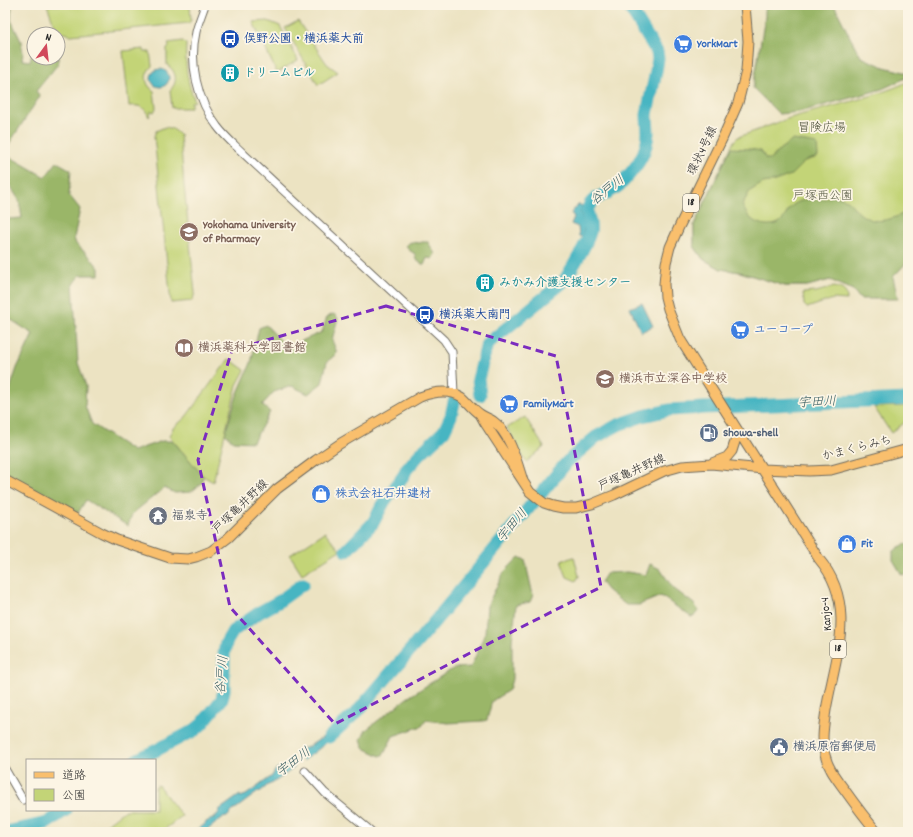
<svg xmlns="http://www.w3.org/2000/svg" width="913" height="837" viewBox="0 0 913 837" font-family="Dekko,'Klee One',sans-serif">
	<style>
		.green { fill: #c3d477; stroke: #778051 }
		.forest { fill: #9ab668; stroke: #62704a }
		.water { fill: #47b5c2; stroke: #397076 }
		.pier { fill: #ece3c2 }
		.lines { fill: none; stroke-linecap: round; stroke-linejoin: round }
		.river { stroke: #47b5c2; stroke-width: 13 }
		.minor-casing { stroke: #6f6b60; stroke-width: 9 }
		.major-casing { stroke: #6f6b60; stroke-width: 11 }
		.minor { stroke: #fff; stroke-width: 7 }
		.major { stroke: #f9bf6d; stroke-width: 9 }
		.marked { fill: none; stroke: #7b2cbf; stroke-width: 3; stroke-dasharray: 8 5; stroke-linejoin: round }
		.labels { text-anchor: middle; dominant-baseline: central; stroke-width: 3.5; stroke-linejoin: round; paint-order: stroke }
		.shield { fill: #fcf5e5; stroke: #6a6863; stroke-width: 1 }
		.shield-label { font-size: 11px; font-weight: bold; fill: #2b2b2b }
		.transit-label { font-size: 12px; font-weight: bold; fill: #164399; stroke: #fcf5e5; text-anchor: start }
		.shop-label { font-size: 12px; font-weight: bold; fill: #366cbe; stroke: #fcf5e5; text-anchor: start }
		.culture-label { font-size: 12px; font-weight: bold; fill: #0d838f; stroke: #fcf5e5; text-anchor: start }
		.park-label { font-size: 12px; fill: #51553e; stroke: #fcf5e5 }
		.street-label { font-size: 12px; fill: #2b2b2b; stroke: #fcf5e5 }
		.education-label { font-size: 12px; font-weight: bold; fill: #785e54; stroke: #fcf5e5; text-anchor: start }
		.service-label { font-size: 12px; font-weight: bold; fill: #4e5e75; stroke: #fcf5e5; text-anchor: start }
		.worship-label { font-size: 12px; font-weight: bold; fill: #5b616d; stroke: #fcf5e5; text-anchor: start }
		.water-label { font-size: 13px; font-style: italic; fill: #355b60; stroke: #fcf5e5 }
	</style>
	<rect width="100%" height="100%" fill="#fcf5e5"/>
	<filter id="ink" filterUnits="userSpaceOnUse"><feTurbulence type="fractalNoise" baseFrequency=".025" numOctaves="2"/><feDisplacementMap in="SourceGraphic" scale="8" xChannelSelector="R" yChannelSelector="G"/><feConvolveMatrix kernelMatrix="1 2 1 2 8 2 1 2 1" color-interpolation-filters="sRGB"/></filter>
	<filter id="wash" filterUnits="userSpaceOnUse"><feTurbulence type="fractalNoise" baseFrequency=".012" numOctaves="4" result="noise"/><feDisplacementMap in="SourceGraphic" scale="16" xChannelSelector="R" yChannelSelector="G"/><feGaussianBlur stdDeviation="0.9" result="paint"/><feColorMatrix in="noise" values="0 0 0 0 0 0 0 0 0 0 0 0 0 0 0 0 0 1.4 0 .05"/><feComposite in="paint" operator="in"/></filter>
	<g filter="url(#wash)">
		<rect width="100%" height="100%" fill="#ece3c2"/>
		<path class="green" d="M47,5H190L191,20L189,23L71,35L60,32L54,24Z
			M268,21L280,26L298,60L277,73L253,22Z
			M298,21L327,64L338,72L318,85L285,28Z
			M183,41L186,44C185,63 187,84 195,101L191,102V108H172L170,90C178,83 177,71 167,65V49L169,47L168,43Z
			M144,49V52H150L152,66C144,74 144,84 154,91L156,108L154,112L151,111L149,117C144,106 140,105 129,106L123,51Z
			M908,82V133L907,139L908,141V251L830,280L807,286H785L740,272L721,269L703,259L694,246V225L734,141L738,137C756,131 773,124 790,118C830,106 870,99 908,82Z
			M165,127C172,128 175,130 180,135L184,185L195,293L192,301L171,303L154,136L156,131Z
			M834,287C842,289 847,290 847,300L833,299L807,308L804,305L803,293L816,292Z
			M229,359L245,370L237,385L213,482L203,476L169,436L173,428L185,418Z
			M908,406V420L891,433L874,407Z
			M525,417L544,447L526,462L507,428Z
			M325,532L340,550L302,574L290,555Z
			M574,557L579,576L576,581L567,577L561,561Z
			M158,785L182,816L161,832H96L125,810H155V787Z"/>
		<path class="forest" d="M5,5H12L11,20L21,41L23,53L22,60L30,61L32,51L34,50V58H58V55V64L36,91L40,96L5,150Z
			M765,5H834L851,39L861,57L884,67L908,73V77L882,89L861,95L799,112L779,114L753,88L765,17Z
			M793,140L817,144L818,157L805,161L791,175L775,181L763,183L750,191L742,205C748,217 752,223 766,225C771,225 776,225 780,222C786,218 787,209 793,205C797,202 805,199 810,199C814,199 818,200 822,199C825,199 828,197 831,196C834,195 836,196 839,197C854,201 853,211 865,217C878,225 896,218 908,211V261L893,277L898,299H860L853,290L830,280L807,286H785L740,272L721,269L703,259L694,246V225L731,148L750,149L761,151L766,159H771L780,149Z
			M5,154L45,177L57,162L71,170L69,195L80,209L74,238L76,244L90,257L99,268V275H80L73,284L78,363L86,386L85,406L92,424L133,451L162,441H173L203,476L202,483L191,492L175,493L164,488L132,514L128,526L86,500L78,513L33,489L5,472L7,453L5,449V404L17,368L33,334L5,316V263L8,260L5,257V219H9L22,218L19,200L5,178Z
			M411,242L420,243L422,242H428L435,254L432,259L427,258L424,265L416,260L415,254L409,250L406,245Z
			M334,314L338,318L332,340L337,353L327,362L322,383L308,394L292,386L274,392L262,405L270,412L253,442L233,441L225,434L237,395L251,363L259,328L266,325L283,343L292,345L322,332L327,317Z
			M906,544L908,545V573L902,575L893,560V552L899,547Z
			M519,557L525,560L533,595L530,602L516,605L512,641V679L509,690L492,701L487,720L483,721L448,723L426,720L422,726L393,736L384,754L380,756L364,748L361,739L366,730L407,698L454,668L471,667L485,633L487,606L504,572Z
			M650,564L660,569L673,588L694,604L699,611L695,616L691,617L661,596L639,605H626L607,590L601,582L607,573L627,572L646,575Z"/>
		<path class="water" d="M151 78a9 9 0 1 1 18 0a9 9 0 1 1-18 0Z
			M579,204L582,206L581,213L585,226L582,237L579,236L578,227L571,224L574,217L571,213Z
			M642,303L653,326L641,332L630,308Z
			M345,724L325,744L290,771L273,783L268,785L261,791L258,792L234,810L227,817L222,818L205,832H193C196,830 201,827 204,825C205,824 205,823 206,822C212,818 219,818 219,810L237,797L240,795V797L246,795L272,776L276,769L289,763L296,751L302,748L304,749L314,743L329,733Z"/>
		<path class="pier" d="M294,751L304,762L296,768L289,760Z"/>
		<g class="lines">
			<path class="river" d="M480,395L478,379L487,344L562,283L566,278C574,264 586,247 590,232C593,223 584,213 589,206C593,197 606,195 614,189C619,186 624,181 627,177C639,164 647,151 648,133C648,127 647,121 647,115C650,96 656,77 658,58L657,52L628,5
				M346,551L373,523L384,502L404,475L406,470L419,455L444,431L451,416L454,402
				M329,737L357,712L425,633L567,462L596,437L618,425L643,416L669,410L704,408L908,399
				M136,760L153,752L195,730L202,724L222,699L224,690V654L226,643L233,631L260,612L278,602L303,584
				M6,832L47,823L66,810"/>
		</g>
	</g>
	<g filter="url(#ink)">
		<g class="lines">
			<g class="minor-casing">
				<path id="minor" d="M205,5C202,14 198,23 196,32C189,63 197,100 217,126C225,137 235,145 245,155L444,340L452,352L454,393
					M5,769L23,800
					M305,771L325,793L372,832"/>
			</g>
			<g class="major-casing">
				<path id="major" d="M745,5L748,41L746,71L738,103L723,137L679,227L670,247L666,263L664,284L665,297L668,309L680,339L819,559C858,605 835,658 826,710C824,725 821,739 825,755C828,768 836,778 844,789C854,803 865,818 877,832
					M480,414L485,423L530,492L544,503L553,506L563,508H576L592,504L614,495L664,471L682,466L711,464L763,469L809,471L831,470L908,449
					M712,463L727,457L732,451L738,432
					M5,480L102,533L117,540L170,558L188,559L196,557L211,551L228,538L277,489L316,460L341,443L420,397C433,392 449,389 462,397C468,402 473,409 480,414C484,417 489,418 493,421C510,433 517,462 523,481"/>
			</g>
			<use href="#minor" class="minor"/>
			<use href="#major" class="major"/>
		</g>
	</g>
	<path class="marked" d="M386,306L556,356L601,587L470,653L335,724L230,607L198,460L232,350Z"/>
	<defs>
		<g id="bus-disc" transform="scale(1)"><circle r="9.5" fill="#1a4fb4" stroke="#fcf5e5"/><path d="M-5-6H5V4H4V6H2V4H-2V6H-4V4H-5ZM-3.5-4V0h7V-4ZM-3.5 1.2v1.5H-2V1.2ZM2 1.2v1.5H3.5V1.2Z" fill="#fff"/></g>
		<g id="supermarket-disc" transform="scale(1)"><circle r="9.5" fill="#3f7fe0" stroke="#fcf5e5"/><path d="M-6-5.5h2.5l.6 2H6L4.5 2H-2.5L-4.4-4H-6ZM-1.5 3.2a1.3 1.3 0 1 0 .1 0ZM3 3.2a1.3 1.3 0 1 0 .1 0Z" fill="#fff"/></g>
		<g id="building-disc" transform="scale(1)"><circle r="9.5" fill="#0f9aa8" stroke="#fcf5e5"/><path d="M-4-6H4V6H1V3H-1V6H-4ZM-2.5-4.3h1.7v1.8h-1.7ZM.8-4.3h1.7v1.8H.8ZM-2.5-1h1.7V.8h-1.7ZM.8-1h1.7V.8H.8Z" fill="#fff"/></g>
		<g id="university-disc" transform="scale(1)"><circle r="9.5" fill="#8d6e63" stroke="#fcf5e5"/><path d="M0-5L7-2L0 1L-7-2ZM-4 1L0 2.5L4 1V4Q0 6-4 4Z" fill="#fff"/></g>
		<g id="library-disc" transform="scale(1)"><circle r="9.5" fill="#8d6e63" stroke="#fcf5e5"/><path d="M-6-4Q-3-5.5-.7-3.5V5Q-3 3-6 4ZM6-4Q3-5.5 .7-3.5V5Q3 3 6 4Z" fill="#fff"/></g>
		<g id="school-disc" transform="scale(1)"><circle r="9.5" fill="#8d6e63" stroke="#fcf5e5"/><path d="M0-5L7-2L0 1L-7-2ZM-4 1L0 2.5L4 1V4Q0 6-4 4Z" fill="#fff"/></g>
		<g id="fuel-disc" transform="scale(1)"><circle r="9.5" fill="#5c6f8a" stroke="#fcf5e5"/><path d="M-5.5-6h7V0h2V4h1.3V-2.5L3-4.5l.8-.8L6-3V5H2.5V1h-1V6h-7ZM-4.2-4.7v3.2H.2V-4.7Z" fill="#fff"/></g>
		<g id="shop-disc" transform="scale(1)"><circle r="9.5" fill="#3f7fe0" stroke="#fcf5e5"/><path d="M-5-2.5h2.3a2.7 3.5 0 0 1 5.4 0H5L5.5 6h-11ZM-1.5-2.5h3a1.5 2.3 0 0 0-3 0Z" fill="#fff"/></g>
		<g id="temple-disc" transform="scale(1)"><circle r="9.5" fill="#6b7280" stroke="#fcf5e5"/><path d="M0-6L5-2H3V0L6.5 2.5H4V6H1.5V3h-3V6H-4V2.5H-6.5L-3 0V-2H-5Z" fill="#fff"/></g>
		<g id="civic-disc" transform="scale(1)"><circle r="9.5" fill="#5c6f8a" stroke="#fcf5e5"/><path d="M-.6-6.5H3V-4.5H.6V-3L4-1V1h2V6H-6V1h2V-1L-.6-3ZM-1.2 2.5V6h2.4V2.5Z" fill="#fff"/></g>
	</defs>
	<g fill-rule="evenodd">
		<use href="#bus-disc" x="230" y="39"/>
		<use href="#supermarket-disc" x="683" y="44"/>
		<use href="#building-disc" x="230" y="73"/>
		<use href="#university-disc" x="189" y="232"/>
		<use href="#building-disc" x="485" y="283"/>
		<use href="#bus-disc" x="425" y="315"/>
		<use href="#supermarket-disc" x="740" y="330"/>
		<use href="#library-disc" x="184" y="348"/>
		<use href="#school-disc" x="605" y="379"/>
		<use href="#supermarket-disc" x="509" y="404"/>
		<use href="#fuel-disc" x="709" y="433"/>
		<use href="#shop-disc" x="321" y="494"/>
		<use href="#temple-disc" x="158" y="516"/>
		<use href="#shop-disc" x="847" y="544"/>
		<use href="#civic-disc" x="779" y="747"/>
	</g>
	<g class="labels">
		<g class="shield">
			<rect x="683" y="194" width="16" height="18" rx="3"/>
			<rect x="830" y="640" width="16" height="18" rx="3"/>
		</g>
		<g class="shield-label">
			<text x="691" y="203">18</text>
			<text x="838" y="649">18</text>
		</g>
		<g class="transit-label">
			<text x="244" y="39">俣野公園・横浜薬大前</text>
			<text x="439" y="315">横浜薬大南門</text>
		</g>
		<g class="shop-label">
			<text x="697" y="44">YorkMart</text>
			<text x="754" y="330">ユーコープ</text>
			<text x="523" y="404">FamilyMart</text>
			<text x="335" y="494">株式会社石井建材</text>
			<text x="861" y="544">Fit</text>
		</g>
		<g class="culture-label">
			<text x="244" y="73">ドリームビル</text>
			<text x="499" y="283">みかみ介護支援センター</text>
		</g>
		<g class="park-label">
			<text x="822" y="128">冒険広場</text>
			<text x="823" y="196">戸塚西公園</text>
		</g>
		<g class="street-label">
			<text transform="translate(703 151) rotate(-64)">環状4号線</text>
			<text transform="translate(857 449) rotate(-14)">かまくらみち</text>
			<text transform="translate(632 473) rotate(-24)">戸塚亀井野線</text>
			<text transform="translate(241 507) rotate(-44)">戸塚亀井野線</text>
			<text transform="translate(827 614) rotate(-95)">Kanjo-4</text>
		</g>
		<g class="education-label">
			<text x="203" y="225">Yokohama University<tspan x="203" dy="14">of Pharmacy</tspan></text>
			<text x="198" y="348">横浜薬科大学図書館</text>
			<text x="619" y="379">横浜市立深谷中学校</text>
		</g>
		<g class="service-label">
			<text x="723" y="433">Showa-shell</text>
			<text x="793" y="747">横浜原宿郵便局</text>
		</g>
		<g class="worship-label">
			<text x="172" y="516">福泉寺</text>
		</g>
		<g class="water-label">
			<text transform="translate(608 191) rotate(-38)">谷戸川</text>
			<text transform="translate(817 403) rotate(-3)">宇田川</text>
			<text transform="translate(513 526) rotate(-50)">宇田川</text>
			<text transform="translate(223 675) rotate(-85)">谷戸川</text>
			<text transform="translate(294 763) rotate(-37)">宇田川</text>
		</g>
	</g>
	<rect width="913" height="837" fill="none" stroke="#fcf5e5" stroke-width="20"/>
	<rect x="26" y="759" width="130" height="52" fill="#fcf5e5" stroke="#a8a49b"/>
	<rect x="34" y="772" width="20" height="6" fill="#f9bf6d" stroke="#a8a49b"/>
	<text x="62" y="779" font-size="12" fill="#2b2b2b">道路</text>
	<rect x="34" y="789" width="20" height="12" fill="#c3d477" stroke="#a8a49b"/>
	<text x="62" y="799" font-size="12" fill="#2b2b2b">公園</text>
	<g transform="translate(46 46) rotate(15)"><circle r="19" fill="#fcf5e5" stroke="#a8a49b"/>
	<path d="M0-3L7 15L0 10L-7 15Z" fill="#d1495b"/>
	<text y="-6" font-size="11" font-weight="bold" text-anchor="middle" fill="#2b2b2b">N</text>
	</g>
</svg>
